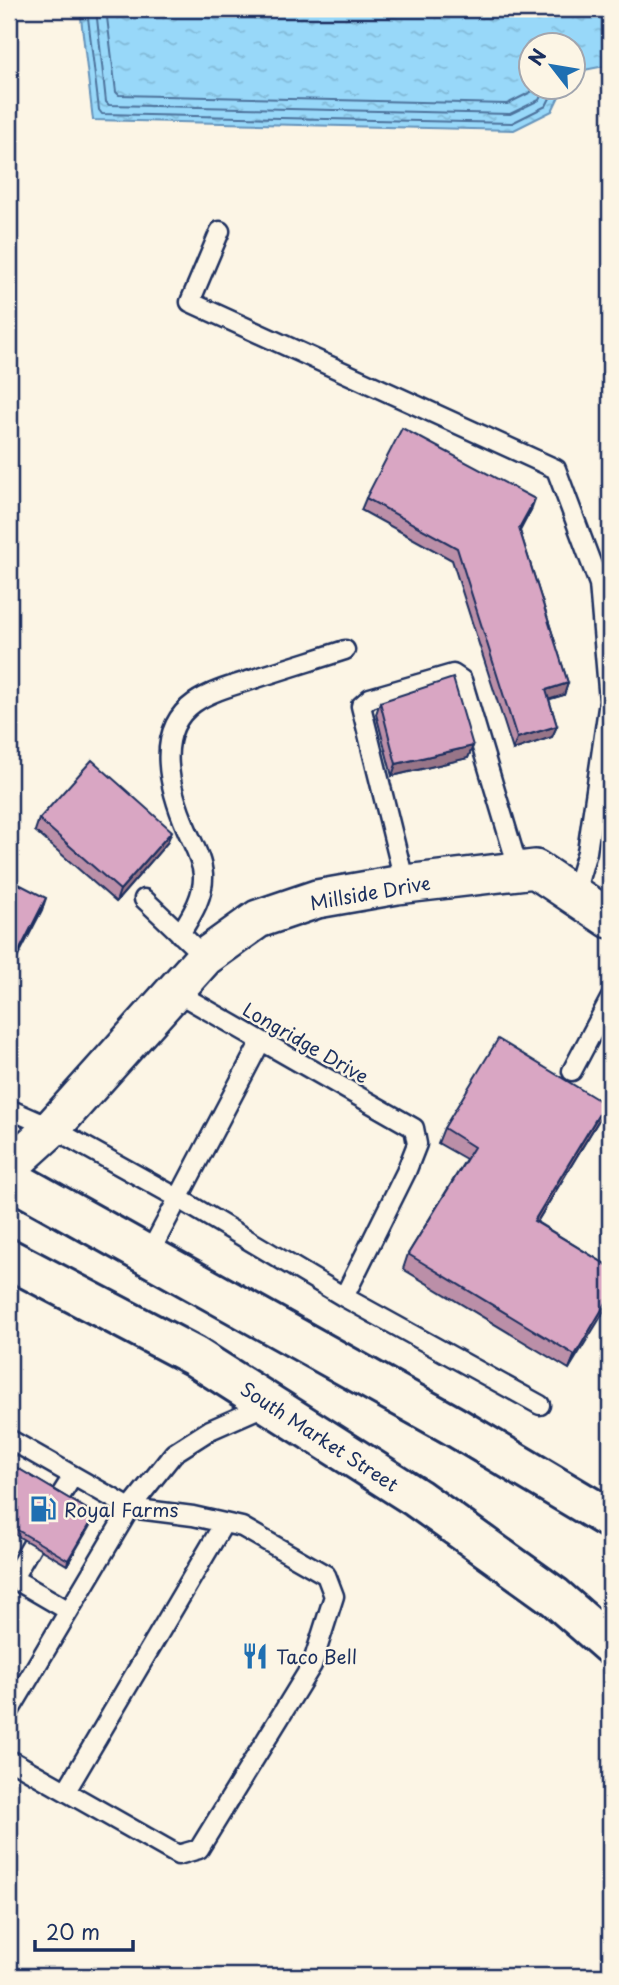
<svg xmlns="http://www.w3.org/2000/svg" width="619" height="1985" viewBox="0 0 619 1985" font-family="'Playpen Sans',sans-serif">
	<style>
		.water { fill: url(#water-ripples); stroke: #6694bb; stroke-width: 2 }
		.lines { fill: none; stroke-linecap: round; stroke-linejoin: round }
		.shore { stroke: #4d739c; stroke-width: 2 }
		.lane-casing { stroke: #1b2f5e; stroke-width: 23 }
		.street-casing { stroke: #1b2f5e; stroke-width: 42 }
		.primary-casing { stroke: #1b2f5e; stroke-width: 44 }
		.lane { stroke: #fcf5e5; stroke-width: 18 }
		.street { stroke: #fcf5e5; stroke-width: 37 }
		.primary { stroke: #fcf5e5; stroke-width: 38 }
		.wall { fill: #bb8fa8; stroke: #1b2f5e; stroke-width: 2 }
		.shaded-wall { fill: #987488; stroke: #1b2f5e; stroke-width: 2 }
		.building { fill: #d9a6c3; stroke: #1b2f5e; stroke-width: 2 }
		.labels { text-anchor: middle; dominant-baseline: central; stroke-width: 5; stroke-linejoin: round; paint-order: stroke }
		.street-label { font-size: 19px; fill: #1b2f5e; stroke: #fcf5e5 }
		.poi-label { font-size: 19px; fill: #1b2f5e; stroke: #fcf5e5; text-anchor: start }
	</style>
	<defs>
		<pattern id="water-ripples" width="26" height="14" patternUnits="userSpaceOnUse" patternTransform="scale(1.75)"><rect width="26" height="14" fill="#98d8f9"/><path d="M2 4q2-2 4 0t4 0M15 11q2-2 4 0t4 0" fill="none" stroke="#82bad8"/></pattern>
	</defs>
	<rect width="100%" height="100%" fill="#fcf5e5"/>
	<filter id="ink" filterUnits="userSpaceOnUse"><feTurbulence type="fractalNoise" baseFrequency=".0143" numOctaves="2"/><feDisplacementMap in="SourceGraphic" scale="14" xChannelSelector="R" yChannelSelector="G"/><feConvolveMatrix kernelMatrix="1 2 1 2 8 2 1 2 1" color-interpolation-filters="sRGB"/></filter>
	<g filter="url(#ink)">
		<path class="water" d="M80,9H610V65L574,72V46H532V88H563L552,111L514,130L93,120Z"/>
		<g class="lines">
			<path class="shore" d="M87,9L99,110L102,114L512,123L546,106L555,88
				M96,9L106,102L109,105L510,114L539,100L545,88
				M106,9L116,92L119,95L507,104L531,92L534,88"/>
			<g class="lane-casing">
				<path id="lane" d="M220,231L190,302L556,469L599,584L609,701L587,852L574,896
					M405,884L361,706L370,698L453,674L462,680L519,871
					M144,899L205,957
					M180,934C191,916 204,897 203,875C202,859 193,844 187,830C170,791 153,732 194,703C211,691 235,685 254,679C284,669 314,660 345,650
					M176,992L414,1128L417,1144L406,1172L344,1297L540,1405
					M572,1071L610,999
					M9,1109L52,1128L178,1198L344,1297
					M148,1256L261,1041
					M9,1439L130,1508L193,1516L242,1527L326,1575L334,1596L312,1665L199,1849L178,1855L14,1762L9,1761
					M59,1498L73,1476
					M9,1576L69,1611
					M13,1578L32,1545
					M9,1712L130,1508L174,1453L210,1430L269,1404
					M66,1791L224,1523"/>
			</g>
			<g class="street-casing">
				<path id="street" d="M9,1167L52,1128L205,957L258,919L317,899L397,885L535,869L610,919"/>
			</g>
			<g class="primary-casing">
				<path id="primary" d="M9,1178L452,1425L610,1519
					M9,1259L194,1356L417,1498L555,1597L610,1645"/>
			</g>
			<use href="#lane" class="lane"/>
			<use href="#street" class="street"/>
			<use href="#primary" class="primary"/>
		</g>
		<path class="wall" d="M366,498L531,510L520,531L568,683L564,695L549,699L557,726L552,737L513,750L452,560L361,510Z
			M380,702L473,746L468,758L392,776L376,714Z
			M39,819L167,843L116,902L35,831Z
			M600,1118L537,1222L610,1267L569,1369L403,1269L408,1254L466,1159L438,1143L444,1128Z
			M9,1463L95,1514L67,1565L9,1531Z"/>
		<path class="shaded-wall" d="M535,499L531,510L514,540L519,528Z
			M568,683L564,695L541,702L546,690Z
			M557,726L552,737L513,750L517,738Z
			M473,746L468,758L392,776L396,764Z
			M172,831L167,843L116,902L120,890Z
			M46,898L42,910L9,974V971Z
			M605,1104L600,1118L529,1235L534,1221Z
			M610,1296V1302L569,1369L575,1355Z
			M95,1514L94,1519L67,1565L68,1560Z"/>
		<path class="building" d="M402,428L535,499L519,528L568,683L546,690L557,726L517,738L457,548L366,498Z
			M453,678L473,746L396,764L380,702Z
			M92,760L172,831L120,890L39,819Z
			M9,879L46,898L9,971Z
			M498,1039L605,1104L534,1221L610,1267V1296L575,1355L408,1254L474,1147L444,1128Z
			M9,1463L95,1514L68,1560L9,1525Z"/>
	</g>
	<defs>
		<g id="fuel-bare" transform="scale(2.1)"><path d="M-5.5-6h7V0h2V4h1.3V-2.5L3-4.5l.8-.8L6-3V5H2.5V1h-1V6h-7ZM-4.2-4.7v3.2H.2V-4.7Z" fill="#1f6fb2" stroke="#fcf5e5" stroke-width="2.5" paint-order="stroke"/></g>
		<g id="restaurant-bare" transform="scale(2.1)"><path d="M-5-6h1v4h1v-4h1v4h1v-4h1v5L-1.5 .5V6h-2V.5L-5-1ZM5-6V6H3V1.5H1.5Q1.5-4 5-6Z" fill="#1f6fb2" stroke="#fcf5e5" stroke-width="2.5" paint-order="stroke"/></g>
	</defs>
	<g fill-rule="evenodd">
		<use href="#fuel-bare" x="43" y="1509"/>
		<use href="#restaurant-bare" x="255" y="1656"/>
	</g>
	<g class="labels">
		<g class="street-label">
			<text transform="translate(370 892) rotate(-10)">Millside Drive</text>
			<text transform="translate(306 1042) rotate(30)">Longridge Drive</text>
			<text transform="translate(320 1436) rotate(33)">South Market Street</text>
		</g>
		<g class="poi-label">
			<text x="64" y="1509">Royal Farms</text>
			<text x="276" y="1656">Taco Bell</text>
		</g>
	</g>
	<rect width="619" height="1985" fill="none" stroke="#fcf5e5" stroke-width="35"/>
	<rect x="18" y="18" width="584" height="1950" fill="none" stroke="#1b2f5e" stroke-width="2.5" filter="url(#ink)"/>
	<g transform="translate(552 66) rotate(301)"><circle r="33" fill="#fcf5e5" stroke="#a2a6af" stroke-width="2"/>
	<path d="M0-5L12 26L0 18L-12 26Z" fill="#1f6fb2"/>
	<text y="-10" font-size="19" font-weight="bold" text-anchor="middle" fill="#1b2f5e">N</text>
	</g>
	<path d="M35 1940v10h98v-10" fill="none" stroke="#1b2f5e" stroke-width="3.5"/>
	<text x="46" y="1940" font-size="21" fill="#1b2f5e" stroke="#fcf5e5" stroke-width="5" paint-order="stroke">20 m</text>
</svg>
